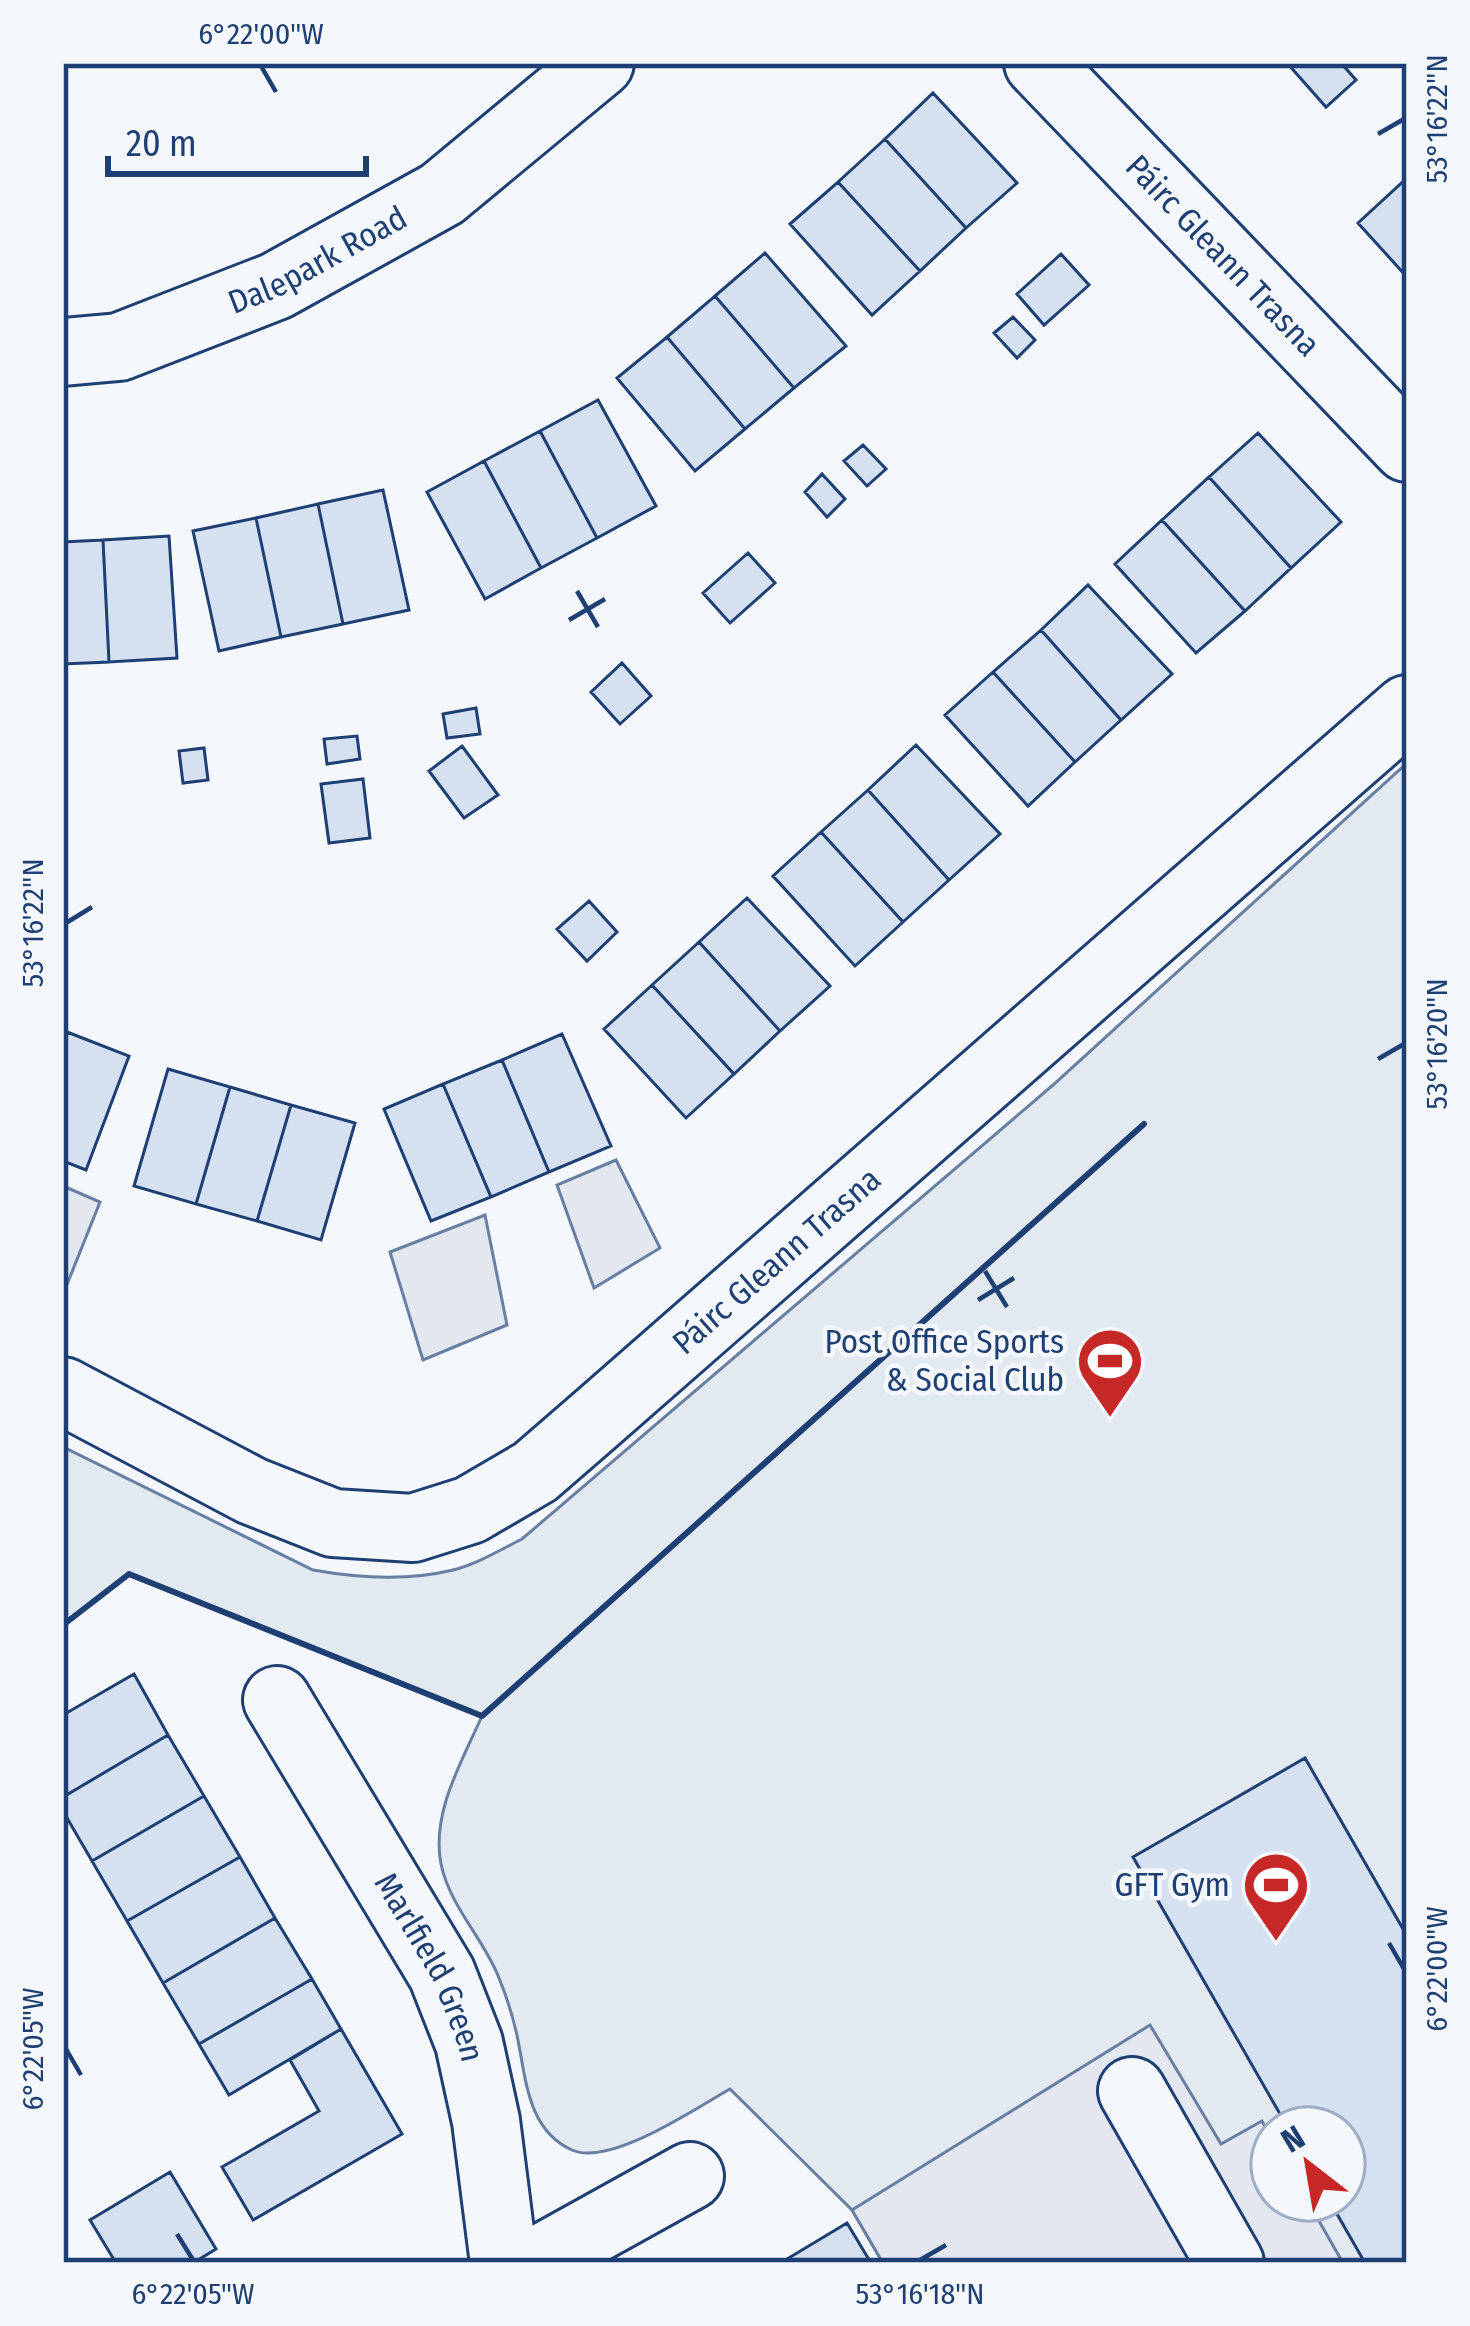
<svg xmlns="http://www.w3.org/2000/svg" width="1470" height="2326" viewBox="0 0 1470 2326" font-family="'Fira Sans Condensed',sans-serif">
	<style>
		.green { fill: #e3e9f0; stroke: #687fa3; stroke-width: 3; fill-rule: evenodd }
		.parking { fill: #e3e8f0; stroke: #687fa3; stroke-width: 3 }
		.building { fill: #d5e0f0; stroke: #1d3f73; stroke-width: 3 }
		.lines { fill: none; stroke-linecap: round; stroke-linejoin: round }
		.minor-casing { stroke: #1d3f73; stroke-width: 72 }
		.minor { stroke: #f4f7fb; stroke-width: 66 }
		.wall { stroke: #1d3f73; stroke-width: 6 }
		.ticks { fill: none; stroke: #1d3f73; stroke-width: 4.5 }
		.labels { text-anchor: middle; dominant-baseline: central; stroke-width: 9; stroke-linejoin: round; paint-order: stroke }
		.street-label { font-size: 33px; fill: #1d3f73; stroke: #f4f7fb }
		.poi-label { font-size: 33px; fill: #1d3f73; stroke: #f4f7fb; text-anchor: end }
		.neatline { fill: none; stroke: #1d3f73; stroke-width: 4.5 }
		.ticks-label { font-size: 30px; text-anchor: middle; fill: #1d3f73 }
	</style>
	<rect width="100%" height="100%" fill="#f4f7fb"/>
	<path class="green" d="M1407,763V2263H883L852,2210L730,2089C696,2108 610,2167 572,2150C525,2129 526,2073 516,2031C512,2014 506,1995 499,1978C484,1939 450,1907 441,1864C431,1813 462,1761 482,1716L130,1574L63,1625V1447L313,1570C358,1578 408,1581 453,1570C477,1564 500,1550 522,1539L1053,1085ZM1272,2128H1344V2200H1272Z"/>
	<path class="parking" d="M616,1160L660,1248L594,1288L557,1185Z
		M63,1186L100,1202L64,1292L63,1291Z
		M485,1215L507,1325L423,1360L390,1252Z
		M1150,2025L1221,2144L1262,2121L1272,2139V2200H1307L1343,2263H883L852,2210Z"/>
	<path class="building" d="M1287,63H1341L1356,80L1326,107Z
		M933,93L1017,183L966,228L885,139Z
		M885,139L966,228L920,271L838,182Z
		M1407,178V277L1358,223Z
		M838,182L920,271L872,315L790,224Z
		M765,253L846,346L794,388L715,296Z
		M1061,254L1089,285L1044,325L1017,294Z
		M715,296L794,388L745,429L667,337Z
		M1013,317L1035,340L1017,358L994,333Z
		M667,337L745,429L695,471L617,378Z
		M598,400L656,506L597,538L540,431Z
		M540,431L597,538L541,568L484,461Z
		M1258,433L1341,522L1291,568L1209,477Z
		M863,445L886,469L867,486L844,461Z
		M484,461L541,568L485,599L427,492Z
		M822,474L845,499L827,517L805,492Z
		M1209,477L1291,568L1245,611L1162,520Z
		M383,490L409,610L343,624L318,504Z
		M318,504L343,624L281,637L256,518Z
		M256,518L281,637L219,651L193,531Z
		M1162,520L1245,611L1196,653L1115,564Z
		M169,536L177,658L109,662L103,540Z
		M103,540L109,662L63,664V542Z
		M748,553L775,583L730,623L703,593Z
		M1088,585L1172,674L1121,720L1041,630Z
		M1041,630L1121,720L1075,762L993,672Z
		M622,663L651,696L620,724L591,692Z
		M993,672L1075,762L1028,806L945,715Z
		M476,708L480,734L447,738L443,714Z
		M357,736L360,759L327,764L324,739Z
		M916,745L1000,834L949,880L868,790Z
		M462,746L498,795L464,818L429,771Z
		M204,748L208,780L183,783L179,751Z
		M363,779L370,838L329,843L321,784Z
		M868,790L949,880L903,922L821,832Z
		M821,832L903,922L855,966L773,876Z
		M747,898L830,986L780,1031L699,942Z
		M589,901L617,932L587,961L557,929Z
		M699,942L780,1031L734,1074L652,985Z
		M652,985L734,1074L686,1118L604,1029Z
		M67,1032L129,1056L86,1170L63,1161V1042Z
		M562,1034L611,1146L549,1172L502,1060Z
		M502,1060L549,1172L491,1197L443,1084Z
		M168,1069L230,1087L196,1204L134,1186Z
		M443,1084L491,1197L431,1221L384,1109Z
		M230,1087L291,1105L257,1221L196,1204Z
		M291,1105L355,1123L321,1240L257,1221Z
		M134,1674L168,1735L63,1797V1715Z
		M168,1735L204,1796L92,1861L63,1811V1797Z
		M1305,1758L1407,1936V2261L1403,2263H1365L1329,2200H1344V2128H1288L1133,1857Z
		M204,1796L240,1857L127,1921L92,1861Z
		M240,1857L275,1918L163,1983L127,1921Z
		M275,1918L312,1979L199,2044L163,1983Z
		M312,1979L341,2029L229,2095L199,2044Z
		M341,2029L402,2134L253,2220L222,2167L319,2111L290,2060Z
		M170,2172L216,2249L193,2263H116L90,2220Z
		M847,2223L871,2263H789L787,2259Z"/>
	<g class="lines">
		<g class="minor-casing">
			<g id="minor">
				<path id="s1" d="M1038,63L1407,448"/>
				<path id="s2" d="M63,352L119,347L276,286L442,194L600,63"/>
				<path id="s3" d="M63,1391L252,1491L333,1523L413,1528L470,1510L535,1472L595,1420L1407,709"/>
				<path id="s4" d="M277,1700L442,1974L469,2043L486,2121L504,2263"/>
				<path d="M1132,2091L1230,2263"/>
				<path d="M533,2263L690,2176"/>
			</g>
		</g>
		<use href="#minor" class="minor"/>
		<path class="wall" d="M63,1625L129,1574L482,1716L1144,1124"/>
	</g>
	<path class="ticks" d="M261,66L276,92M1378,134L1404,119M577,591L598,627M569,620L605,599M66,923L92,907M1378,1059L1404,1044M985,1271L1007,1307M978,1300L1014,1278M1389,1943L1404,1969M66,2049L81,2075M177,2234L193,2260M920,2260L946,2245"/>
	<defs>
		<g id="stadium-pin" transform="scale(3.45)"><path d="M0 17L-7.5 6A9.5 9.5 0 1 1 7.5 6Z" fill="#c62828" stroke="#f4f7fb"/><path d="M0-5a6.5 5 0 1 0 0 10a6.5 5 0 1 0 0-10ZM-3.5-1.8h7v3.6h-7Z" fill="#fff"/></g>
	</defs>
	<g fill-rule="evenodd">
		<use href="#stadium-pin" x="1110" y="1361"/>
		<use href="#stadium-pin" x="1276" y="1885"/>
	</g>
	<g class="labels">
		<g class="street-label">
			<text stroke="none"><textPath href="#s1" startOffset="267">Páirc Gleann Trasna</textPath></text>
			<text stroke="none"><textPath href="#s2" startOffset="273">Dalepark Road</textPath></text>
			<text stroke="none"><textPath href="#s3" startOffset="837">Páirc Gleann Trasna</textPath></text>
			<text stroke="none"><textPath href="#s4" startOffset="309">Marlfield Green</textPath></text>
		</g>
		<g class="poi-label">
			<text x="1064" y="1342">Post Office Sports<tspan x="1064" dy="38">&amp; Social Club</tspan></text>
			<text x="1230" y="1885">GFT Gym</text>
		</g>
	</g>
	<rect width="1470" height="2326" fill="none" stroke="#f4f7fb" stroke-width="132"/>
	<g transform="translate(1308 2164) rotate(329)"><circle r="57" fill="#f4f7fb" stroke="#9eadc5" stroke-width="3"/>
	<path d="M0-9L21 45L0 30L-21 45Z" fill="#c62828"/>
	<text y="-18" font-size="33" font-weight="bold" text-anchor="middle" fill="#1d3f73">N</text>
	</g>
	<path d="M108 156v18h258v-18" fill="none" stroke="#1d3f73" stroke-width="6"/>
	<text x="126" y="156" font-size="36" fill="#1d3f73" stroke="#f4f7fb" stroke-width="9" paint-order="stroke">20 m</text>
	<rect x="66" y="66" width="1338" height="2194" class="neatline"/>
	<g class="ticks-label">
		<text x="261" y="44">6°22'00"W</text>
		<text transform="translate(1437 119) rotate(-90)" y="10">53°16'22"N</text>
		<text transform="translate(33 923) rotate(-90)" y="10">53°16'22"N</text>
		<text transform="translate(1437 1044) rotate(-90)" y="10">53°16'20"N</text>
		<text transform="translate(1437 1969) rotate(-90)" y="10">6°22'00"W</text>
		<text transform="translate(33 2049) rotate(-90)" y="10">6°22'05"W</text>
		<text x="193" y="2304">6°22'05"W</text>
		<text x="920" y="2304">53°16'18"N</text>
	</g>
</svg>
